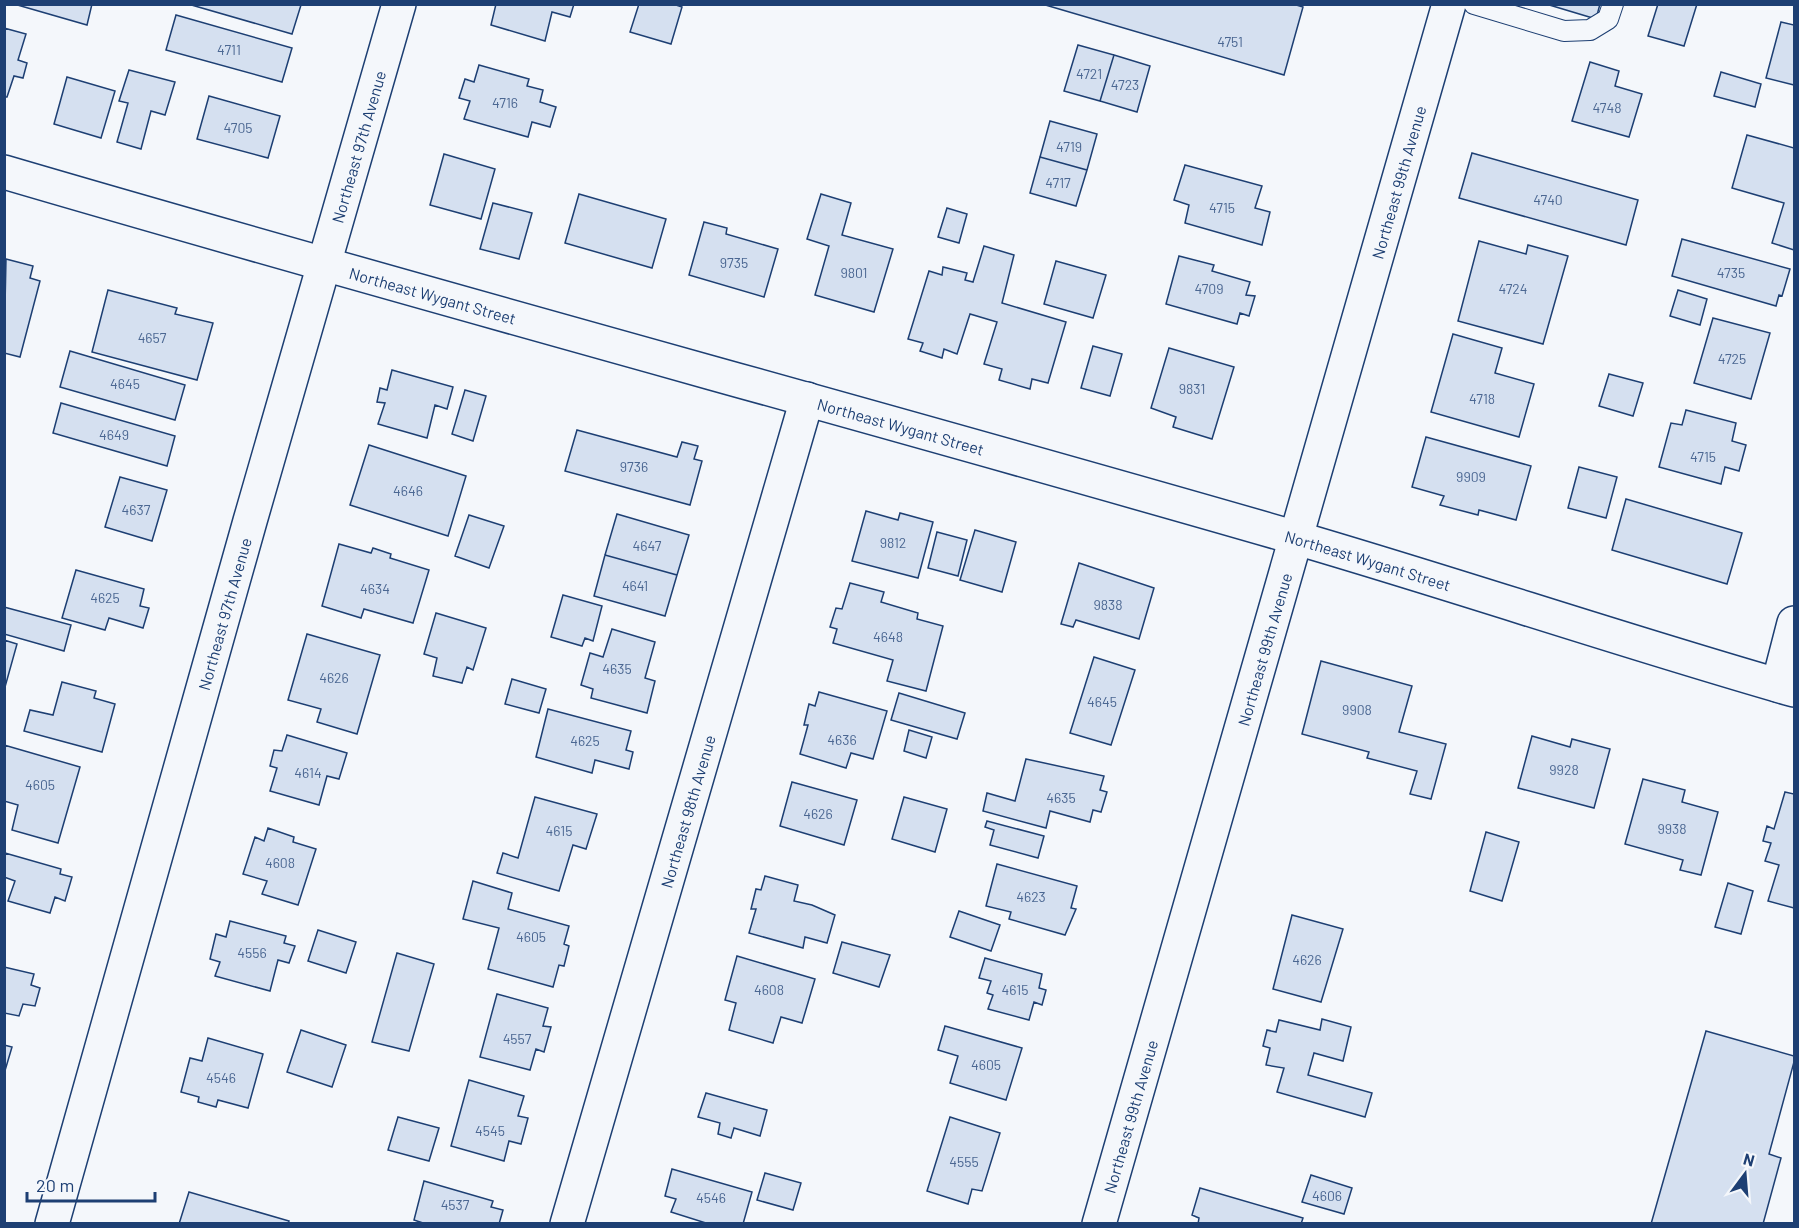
<svg xmlns="http://www.w3.org/2000/svg" width="1799" height="1228" viewBox="0 0 1799 1228" font-family="Barlow,sans-serif">
	<style>
		.building { fill: #d5e0f0; stroke: #1d3f73; stroke-width: 1.5 }
		.lines { fill: none; stroke-linecap: round; stroke-linejoin: round }
		.service-casing { stroke: #1d3f73; stroke-width: 22 }
		.minor-casing { stroke: #1d3f73; stroke-width: 36 }
		.service { stroke: #f4f7fb; stroke-width: 20 }
		.minor { stroke: #f4f7fb; stroke-width: 33 }
		.labels { text-anchor: middle; dominant-baseline: central; stroke-width: 4.5; stroke-linejoin: round; paint-order: stroke }
		.number-label { font-size: 14px; fill: #4b6792 }
		.street-label { font-size: 16px; fill: #1d3f73; stroke: #f4f7fb }
	</style>
	<rect width="100%" height="100%" fill="#f4f7fb"/>
	<path class="building" d="M14,4H92L87,25Z
		M188,4H298L301,5L292,34Z
		M496,4H574L570,17L552,12L545,41L491,25Z
		M639,4H673L682,7L671,44L630,32Z
		M1042,4H1293L1303,7L1284,75Z
		M1546,4H1600L1596,19Z
		M1658,4H1697L1684,46L1648,36Z
		M176,15L292,48L282,82L166,50Z
		M1781,22L1794,25V85L1766,78Z
		M4,28L26,34L18,60L27,63L23,78L14,76L7,97H4Z
		M1078,45L1114,55L1100,101L1064,91Z
		M1114,55L1150,66L1137,112L1100,101Z
		M1590,62L1619,71L1615,86L1642,94L1629,137L1572,121Z
		M479,65L529,79L527,86L543,90L540,102L556,107L550,127L532,122L528,137L464,119L470,101L459,98L465,79L474,82Z
		M129,70L175,82L165,115L151,111L141,149L117,142L128,103L119,101Z
		M1721,72L1761,84L1755,107L1714,96Z
		M67,77L115,91L101,138L54,124Z
		M209,96L280,116L268,158L197,139Z
		M1050,121L1097,134L1087,170L1040,157Z
		M1747,135L1794,148V250L1772,243L1784,203L1732,188Z
		M1472,153L1638,200L1626,245L1459,198Z
		M444,154L495,169L481,219L430,205Z
		M1040,157L1087,170L1076,206L1030,193Z
		M1185,165L1262,186L1255,208L1270,212L1262,245L1185,223L1189,205L1174,200Z
		M579,194L666,219L652,268L565,243Z
		M821,194L851,203L842,235L893,249L874,312L815,295L829,246L807,239Z
		M493,203L532,213L519,259L480,249Z
		M947,208L967,214L959,243L938,237Z
		M704,222L727,228L726,234L778,249L764,297L689,275Z
		M1682,239L1790,269L1782,296L1779,295L1776,306L1672,276Z
		M1479,241L1526,254L1528,245L1568,256L1543,344L1458,321Z
		M984,246L1014,255L1002,303L1066,322L1048,383L1032,379L1030,389L999,380L1002,369L984,364L997,322L970,314L957,354L944,349L942,358L920,351L923,343L908,339L929,271L942,275L943,267L967,273L965,280L973,282Z
		M1179,256L1214,265L1212,271L1250,282L1246,295L1255,296L1249,316L1240,313L1237,324L1166,304Z
		M6,259L33,266L30,278L40,281L20,357L4,353Z
		M1056,261L1106,275L1093,318L1044,304Z
		M108,290L177,308L175,314L213,323L197,380L92,352Z
		M1678,290L1707,299L1700,325L1670,316Z
		M1713,318L1770,333L1751,399L1694,383Z
		M1453,334L1502,348L1495,373L1534,384L1519,437L1431,412Z
		M1093,346L1122,354L1110,396L1081,388Z
		M1169,348L1234,367L1212,439L1173,427L1176,417L1151,408Z
		M70,351L185,385L175,420L60,387Z
		M392,370L453,387L447,409L435,405L427,438L378,424L385,403L377,402L380,388L387,390Z
		M1609,374L1643,383L1633,416L1599,406Z
		M465,390L486,396L473,441L452,434Z
		M61,403L175,436L167,466L53,433Z
		M1686,410L1736,423L1732,441L1746,445L1739,471L1725,467L1721,484L1659,467L1671,423L1682,425Z
		M577,430L677,457L682,442L698,446L694,459L702,461L690,505L565,471Z
		M1426,437L1531,466L1516,520L1479,510L1478,515L1440,505L1444,496L1412,487Z
		M369,445L466,476L448,536L350,505Z
		M1579,467L1617,477L1606,518L1568,508Z
		M120,477L167,490L152,541L105,527Z
		M1626,499L1742,533L1727,584L1612,550Z
		M866,511L898,520L900,513L933,522L918,578L852,561Z
		M617,514L689,535L677,575L605,555Z
		M469,515L504,526L489,568L455,556Z
		M975,530L1016,542L1002,592L960,580Z
		M937,532L967,540L958,576L928,568Z
		M339,544L371,553L373,548L391,554L390,558L429,570L413,623L364,609L361,618L322,606Z
		M605,555L677,575L665,616L594,596Z
		M1079,563L1154,588L1139,639L1076,620L1073,627L1061,624Z
		M76,570L144,589L140,606L149,608L143,628L109,618L105,630L62,618Z
		M850,583L884,592L881,602L918,613L917,619L943,626L926,691L887,681L893,660L833,643L837,629L830,627L836,608L842,609Z
		M563,595L602,606L593,641L585,638L582,646L551,637Z
		M4,607L71,625L64,651L4,634Z
		M436,613L486,628L473,670L467,667L462,683L433,676L437,658L424,654Z
		M612,629L655,642L645,678L655,681L647,713L591,698L593,689L581,685L590,653L603,657Z
		M307,634L380,655L357,734L317,722L321,709L288,700Z
		M4,640L17,644L5,687H4Z
		M1094,657L1135,670L1111,745L1070,733Z
		M1321,661L1412,686L1399,732L1446,744L1431,799L1410,794L1417,771L1367,758L1369,752L1302,734Z
		M512,679L546,689L539,713L505,704Z
		M62,682L96,691L94,698L115,704L102,752L24,731L30,710L53,715Z
		M819,692L887,711L873,759L851,753L846,768L800,754L808,725H804L809,704L815,706Z
		M899,693L965,713L957,739L891,720Z
		M548,709L631,731L626,750L633,752L629,769L595,760L592,773L536,757Z
		M909,730L932,737L926,758L904,751Z
		M287,735L347,753L339,779L327,776L319,805L270,791L277,768L270,766L274,750L282,751Z
		M1532,736L1570,747L1572,739L1610,749L1594,808L1518,788Z
		M4,745L80,767L58,843L12,830L18,805L4,801Z
		M1026,759L1104,776L1100,790L1107,792L1101,812L1093,810L1090,822L1050,811L1046,828L983,811L987,793L1015,801Z
		M1643,779L1685,790L1682,802L1718,812L1701,875L1680,870L1683,860L1625,844Z
		M792,782L857,800L844,845L780,826Z
		M1785,792L1794,794V908L1768,901L1779,865L1765,861L1771,843L1763,841L1767,826L1774,829Z
		M535,797L597,814L586,849L573,845L559,891L497,873L503,853L518,858Z
		M904,797L947,809L935,852L892,839Z
		M987,821L1044,836L1038,858L990,845L994,830L985,827Z
		M268,828L294,837L293,842L316,849L298,905L262,894L267,881L243,874L255,837L264,841Z
		M1486,832L1519,842L1502,901L1470,891Z
		M5,853L61,869L60,874L72,877L65,901L55,897L50,913L8,901L15,881L4,877Z
		M997,864L1077,886L1071,908L1076,909L1065,935L1009,919L1011,912L986,906Z
		M765,876L798,885L794,901L812,905L835,915L827,943L805,937L803,948L749,933L756,909H751L756,889L761,890Z
		M473,881L512,893L508,909L569,926L564,944L569,946L564,966L559,965L553,987L488,969L499,928L463,919Z
		M1728,883L1753,891L1741,934L1715,927Z
		M959,911L1000,925L991,951L950,937Z
		M1292,915L1343,929L1321,1002L1273,989Z
		M230,921L286,936L284,943L295,946L289,963L278,960L270,991L215,976L220,962L210,959L216,934L226,937Z
		M318,930L356,942L346,973L308,961Z
		M842,942L890,955L879,987L833,973Z
		M397,953L434,964L409,1051L372,1042Z
		M737,956L815,979L802,1023L781,1017L773,1043L729,1030L736,1003L725,1000Z
		M985,958L1042,974L1039,988L1046,990L1042,1005L1034,1002L1029,1020L988,1009L993,995L987,993L991,981L979,978Z
		M4,967L34,974L31,985L40,988L35,1006L23,1004L19,1016L4,1013Z
		M497,994L548,1008L543,1026L551,1027L544,1052L536,1049L530,1070L480,1057Z
		M1322,1019L1351,1027L1343,1061L1314,1053L1308,1075L1372,1093L1365,1117L1277,1092L1284,1068L1266,1065L1270,1048L1263,1046L1267,1030L1276,1032L1279,1020L1320,1030Z
		M945,1026L1022,1048L1006,1100L950,1083L958,1056L938,1050Z
		M301,1030L346,1045L332,1087L287,1072Z
		M1706,1031L1794,1056V1062L1769,1154L1781,1158L1763,1224H1651Z
		M208,1038L263,1054L248,1108L218,1100L216,1107L198,1102L199,1097L181,1092L190,1058L202,1061Z
		M4,1045L12,1047L4,1074Z
		M469,1080L524,1096L518,1116L528,1118L521,1144L509,1141L504,1161L451,1146Z
		M706,1093L767,1110L760,1136L734,1128L731,1138L718,1134L720,1123L698,1117Z
		M398,1117L439,1128L429,1161L388,1150Z
		M950,1117L1000,1133L982,1191L972,1189L968,1204L927,1191Z
		M672,1169L752,1192L743,1224H709L671,1212L676,1199L665,1196Z
		M765,1173L801,1183L793,1210L757,1200Z
		M1311,1175L1352,1188L1344,1214L1302,1202Z
		M424,1181L493,1201L491,1207L503,1210L499,1224H426L414,1220Z
		M1200,1188L1303,1218L1301,1224H1198L1199,1218L1192,1215Z
		M189,1192L289,1221L288,1224H179Z"/>
	<g class="lines">
		<g class="service-casing">
			<path id="service" d="M1474,4L1564,31L1590,30L1608,19L1613,4"/>
		</g>
		<g class="minor-casing">
			<g id="minor">
				<path id="s1" d="M4,172C433,298 864,413 1293,537C1461,586 1626,642 1794,690"/>
				<path d="M1778,685L1794,623"/>
				<path id="s2" d="M52,1224L250,521L399,4"/>
				<path id="s3" d="M567,1224L807,399"/>
				<path id="s4" d="M1099,1224L1449,4"/>
			</g>
		</g>
		<use href="#service" class="service"/>
		<use href="#minor" class="minor"/>
	</g>
	<g class="labels">
		<g class="number-label">
			<text x="1230" y="41">4751</text>
			<text x="229" y="49">4711</text>
			<text x="1089" y="73">4721</text>
			<text x="1125" y="84">4723</text>
			<text x="505" y="102">4716</text>
			<text x="1607" y="107">4748</text>
			<text x="238" y="127">4705</text>
			<text x="1069" y="146">4719</text>
			<text x="1058" y="182">4717</text>
			<text x="1548" y="199">4740</text>
			<text x="1222" y="207">4715</text>
			<text x="734" y="262">9735</text>
			<text x="854" y="272">9801</text>
			<text x="1731" y="272">4735</text>
			<text x="1209" y="288">4709</text>
			<text x="1513" y="288">4724</text>
			<text x="152" y="337">4657</text>
			<text x="1732" y="358">4725</text>
			<text x="125" y="383">4645</text>
			<text x="1192" y="388">9831</text>
			<text x="1482" y="398">4718</text>
			<text x="114" y="434">4649</text>
			<text x="1703" y="456">4715</text>
			<text x="634" y="466">9736</text>
			<text x="1471" y="476">9909</text>
			<text x="408" y="490">4646</text>
			<text x="136" y="509">4637</text>
			<text x="893" y="542">9812</text>
			<text x="647" y="545">4647</text>
			<text x="635" y="585">4641</text>
			<text x="375" y="588">4634</text>
			<text x="105" y="597">4625</text>
			<text x="1108" y="604">9838</text>
			<text x="888" y="636">4648</text>
			<text x="617" y="668">4635</text>
			<text x="334" y="677">4626</text>
			<text x="1102" y="701">4645</text>
			<text x="1357" y="709">9908</text>
			<text x="842" y="739">4636</text>
			<text x="585" y="740">4625</text>
			<text x="1564" y="769">9928</text>
			<text x="308" y="772">4614</text>
			<text x="40" y="784">4605</text>
			<text x="1061" y="797">4635</text>
			<text x="818" y="813">4626</text>
			<text x="1672" y="828">9938</text>
			<text x="559" y="830">4615</text>
			<text x="280" y="862">4608</text>
			<text x="1031" y="896">4623</text>
			<text x="531" y="936">4605</text>
			<text x="252" y="952">4556</text>
			<text x="1307" y="959">4626</text>
			<text x="769" y="989">4608</text>
			<text x="1015" y="989">4615</text>
			<text x="517" y="1038">4557</text>
			<text x="986" y="1064">4605</text>
			<text x="221" y="1077">4546</text>
			<text x="490" y="1130">4545</text>
			<text x="964" y="1161">4555</text>
			<text x="1327" y="1195">4606</text>
			<text x="711" y="1197">4546</text>
			<text x="455" y="1204">4537</text>
		</g>
		<g class="street-label">
			<text stroke="none"><textPath href="#s2" startOffset="1120">Northeast 97th Avenue</textPath></text>
			<text stroke="none"><textPath href="#s4" startOffset="1084">Northeast 99th Avenue</textPath></text>
			<text stroke="none"><textPath href="#s1" startOffset="446">Northeast Wygant Street</textPath></text>
			<text stroke="none"><textPath href="#s1" startOffset="932">Northeast Wygant Street</textPath></text>
			<text stroke="none"><textPath href="#s1" startOffset="1418">Northeast Wygant Street</textPath></text>
			<text stroke="none"><textPath href="#s2" startOffset="634">Northeast 97th Avenue</textPath></text>
			<text stroke="none"><textPath href="#s4" startOffset="598">Northeast 99th Avenue</textPath></text>
			<text stroke="none"><textPath href="#s3" startOffset="430">Northeast 98th Avenue</textPath></text>
			<text stroke="none"><textPath href="#s4" startOffset="112">Northeast 99th Avenue</textPath></text>
		</g>
	</g>
	<rect width="1799" height="1228" fill="none" stroke="#1d3f73" stroke-width="12"/>
	<g transform="translate(1745 1174) rotate(16)" stroke="#f4f7fb" stroke-width="4.5" paint-order="stroke">
	<path d="M0-4.5L10 22L0 15L-10 22Z" fill="#1d3f73"/>
	<text y="-9" font-size="16" font-weight="bold" text-anchor="middle" fill="#1d3f73">N</text>
	</g>
	<path d="M27 1192v9h128v-9" fill="none" stroke="#1d3f73" stroke-width="3"/>
	<text x="36" y="1192" font-size="18" fill="#1d3f73" stroke="#f4f7fb" stroke-width="4.5" paint-order="stroke">20 m</text>
</svg>
